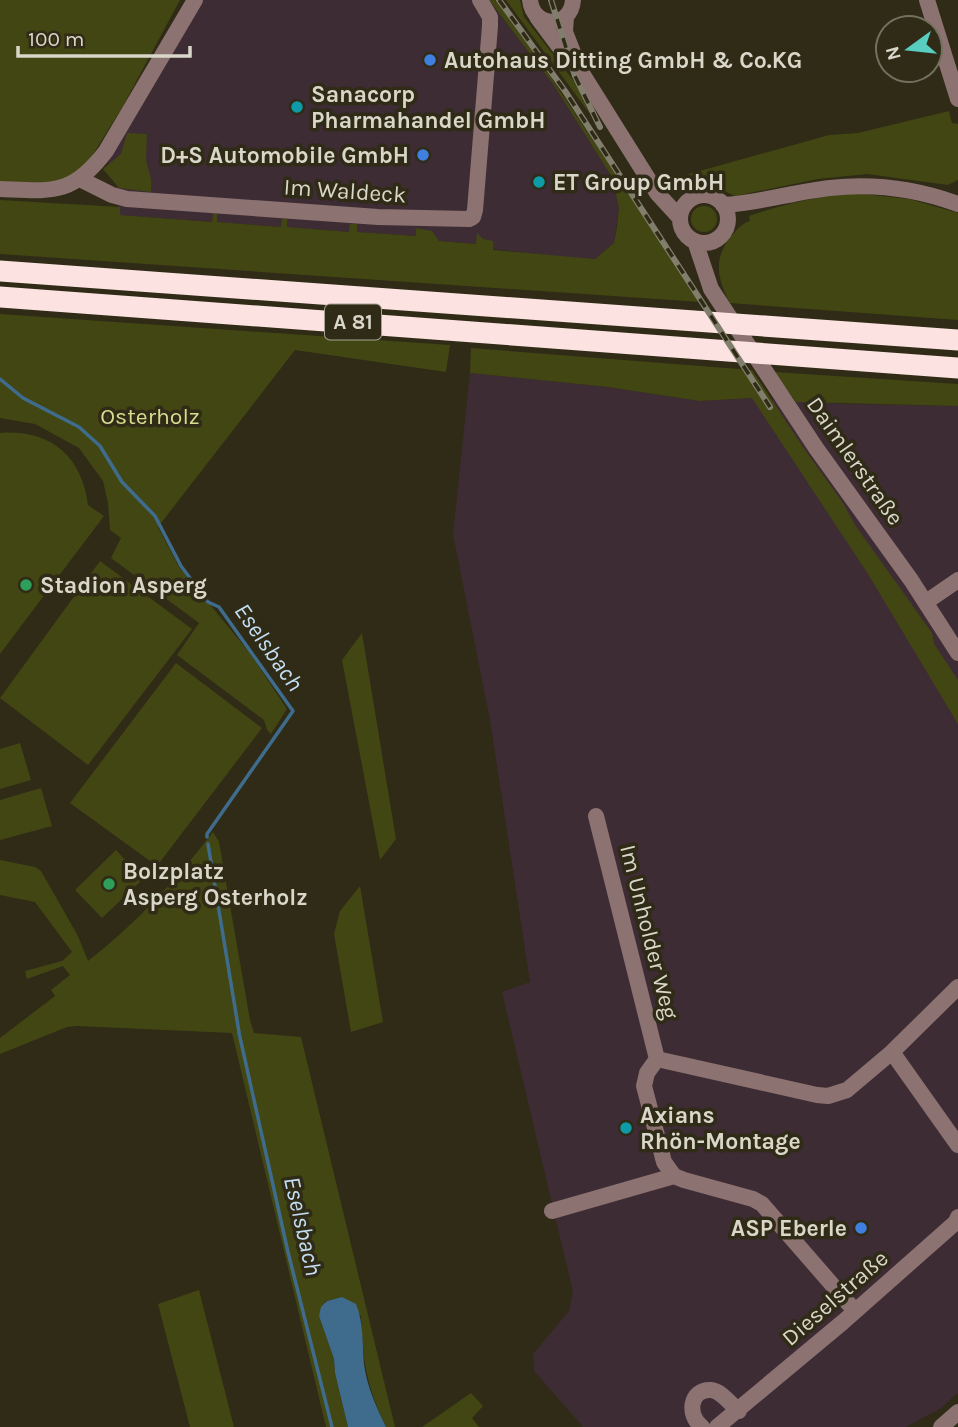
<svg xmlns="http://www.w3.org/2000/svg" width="958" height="1427" viewBox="0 0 958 1427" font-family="Karla,sans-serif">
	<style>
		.industrial { fill: #3e2c34 }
		.green { fill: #424613 }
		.water { fill: #3f6c8d }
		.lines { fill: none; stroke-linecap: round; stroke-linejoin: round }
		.stream { stroke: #3f6c8d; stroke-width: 3.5 }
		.minor { stroke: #8c7271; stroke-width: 16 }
		.highway { stroke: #fce2e0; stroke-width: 21 }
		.rail-casing { stroke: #817e6d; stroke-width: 6 }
		.rail { stroke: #2f2b16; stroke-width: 3.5; stroke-dasharray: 10; stroke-linecap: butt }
		.shop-dot { fill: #3f7fe0; stroke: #2f2b16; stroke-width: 2.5 }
		.culture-dot { fill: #0f9aa8; stroke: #2f2b16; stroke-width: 2.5 }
		.leisure-dot { fill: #2e9e5b; stroke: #2f2b16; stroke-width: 2.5 }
		.labels { text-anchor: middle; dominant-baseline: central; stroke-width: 7; stroke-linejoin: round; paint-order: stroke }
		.shield { fill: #2f2b16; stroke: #a6a394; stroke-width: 2 }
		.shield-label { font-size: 21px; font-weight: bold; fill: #d9d7ca }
		.poi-label { font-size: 23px; font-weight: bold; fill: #d9d7ca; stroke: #2f2b16; text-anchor: start }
		.street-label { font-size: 23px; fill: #d9d7ca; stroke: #2f2b16 }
		.park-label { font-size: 23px; fill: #d6dd8e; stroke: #2f2b16 }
		.water-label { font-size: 24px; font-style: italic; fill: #c3def3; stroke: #2f2b16 }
	</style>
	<rect width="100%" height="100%" fill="#2f2b16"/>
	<path class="industrial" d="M195,0H489L553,84L612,177L619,208L614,243L595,259H581L492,249L477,234V244L439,241L416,228V236L356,232L350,224V232L286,227L282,219V227L216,222L217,214H213L212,222L119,215L116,185L108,168L109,158Z
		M470,373L608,387L700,401L752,398L845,404L958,406V1393L941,1408L906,1427H583L534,1371L533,1354L569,1311L573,1292L502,992L530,982L490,720L453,534Z"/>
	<path class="green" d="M0,0H180L123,106L87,164L63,182L41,185L0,183Z
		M489,0H495L498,4L542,64L701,302L0,254V200L120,207V215L212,222L213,213L217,214V222L281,227L282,219H287V227L349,232L350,224H357V232L416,236V228L432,231L439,241L476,244L477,233L483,239L493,241V250L595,259L614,243L617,227L619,208L612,177L553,84Z
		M506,0H520L524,17L576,84L590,114Z
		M949,111L952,123L958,124V180L948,185L867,174L818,179L735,196L712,185L678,188L664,181L829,135L858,133Z
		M127,133L147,134L146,160L151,179V192L119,188L103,169L121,154Z
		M853,193L909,199L958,213V320L730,303C718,280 713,261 729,239C736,231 740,224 750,221L749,216C783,204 817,197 853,193Z
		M691 219a13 13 0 1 1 26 0a13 13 0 1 1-26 0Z
		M0,314L450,345L446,372L295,350L158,527L179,567L249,652L287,709L271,734L267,730L264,720L177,655L199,623L111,558L121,538L110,530L108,503L103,481L79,448L35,424L0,418Z
		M471,348L752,370L805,450L843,503L855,525L932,633L934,644L958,680V724L868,574L752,398L700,401L608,387L470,373Z
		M774,372L958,384V406L796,402Z
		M0,433C49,429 82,455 88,505L104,516L0,654Z
		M100,561L192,629L88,765L0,698Z
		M362,633L396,839L380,860L342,660Z
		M176,663L262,728L157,866L70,803Z
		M20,743L31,780L0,789V749Z
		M41,788L52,826L0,840V800Z
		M213,832L219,842L250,1020L254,1033L301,1037L395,1427H386C366,1384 363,1363 361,1316L342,1297L326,1301L319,1316L334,1359L335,1373L348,1427H326L232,1033L77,1026L67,1027L0,1054V1038L55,996L51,990L70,975L63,966L27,979L25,971L62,961L72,952L35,902L0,895V860L35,867L41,871L78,936L88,961C136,924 177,879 213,832Z
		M116,850L143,879L102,918L75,890Z
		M360,886L383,1022L351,1032L334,934L340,911Z
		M199,1290L234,1427H190L158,1304Z
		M471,1393L483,1406L472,1418L479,1427H422Z"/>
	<path class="water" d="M342,1297L356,1304C364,1323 362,1344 364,1364C367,1387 376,1406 386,1427H348L335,1373L334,1359L319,1316L321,1307L327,1301Z"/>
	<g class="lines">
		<path class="stream" d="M0,379L23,398L79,427L100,446L122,482L155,516L181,566L208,602L219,607L293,711L207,834V837
			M208,844L239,1032
			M239,1033L288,1252L332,1427"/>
		<path class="minor" d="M530,0C533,29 571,29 573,0
			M927,0L958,99
			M537,17L569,60
			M566,17L565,32L580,70L657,193L680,218
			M80,179L112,195L127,199L378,217L469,219L473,217L475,210L490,26V17L480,0
			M0,189C52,191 72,196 106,151L195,0
			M680 219a24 24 0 1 1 48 0a24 24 0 1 1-48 0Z
			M723,205C759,203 794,192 830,188C874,183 917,189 958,204
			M695,241L711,289L816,448L911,580L958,653
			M926,602L958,580
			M596,816L657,1059
			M892,1052L958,1145
			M552,1211L674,1176
			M855,1311L762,1204L753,1199L684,1180L674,1176L664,1162L644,1086L647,1073L657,1059L817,1095L828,1096L847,1090L892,1052L958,987
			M702,1427C687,1416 689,1389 711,1390C722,1391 731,1405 739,1411
			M717,1427L843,1322L956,1222L958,1217
			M941,1427L958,1412"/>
		<path class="highway" d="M0,271L958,340
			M0,297L958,368"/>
		<g class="rail-casing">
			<path id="rail" d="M499,0L565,91L770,407
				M551,0L575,76L600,127"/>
		</g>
		<use href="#rail" class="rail"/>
	</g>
	<g class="shop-dot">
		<circle cx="430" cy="60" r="7"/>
		<circle cx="423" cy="155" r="7"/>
		<circle cx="861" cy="1228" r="7"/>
	</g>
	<g class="culture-dot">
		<circle cx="297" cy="107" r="7"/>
		<circle cx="539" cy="182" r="7"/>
		<circle cx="626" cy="1128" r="7"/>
	</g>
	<g class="leisure-dot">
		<circle cx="26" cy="585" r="7"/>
		<circle cx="109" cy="884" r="7"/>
	</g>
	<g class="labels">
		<rect class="shield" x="325" y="304.5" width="56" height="35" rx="5"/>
		<g class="shield-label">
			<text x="353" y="322">A 81</text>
		</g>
		<g class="poi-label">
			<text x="444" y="60">Autohaus Ditting GmbH &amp; Co.KG</text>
			<text x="311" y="94">Sanacorp<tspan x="311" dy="26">Pharmahandel GmbH</tspan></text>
			<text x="409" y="155" text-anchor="end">D+S Automobile GmbH</text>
			<text x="553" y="182">ET Group GmbH</text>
			<text x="40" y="585">Stadion Asperg</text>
			<text x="123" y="871">Bolzplatz<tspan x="123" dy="26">Asperg Osterholz</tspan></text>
			<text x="640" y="1115">Axians<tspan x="640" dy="26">Rhön-Montage</tspan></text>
			<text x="847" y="1228" text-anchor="end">ASP Eberle</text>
		</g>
		<g class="street-label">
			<text transform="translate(345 191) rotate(4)">Im Waldeck</text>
			<text transform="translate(855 461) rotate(55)">Daimlerstraße</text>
			<text transform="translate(649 932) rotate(76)">Im Unholder Weg</text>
			<text transform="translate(835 1298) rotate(-41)">Dieselstraße</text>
		</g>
		<g class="park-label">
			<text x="150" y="416">Osterholz</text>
		</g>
		<g class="water-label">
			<text transform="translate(269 647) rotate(55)">Eselsbach</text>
			<text transform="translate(303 1226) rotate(77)">Eselsbach</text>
		</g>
	</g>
	<g transform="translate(909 49) rotate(255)"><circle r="33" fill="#2f2b16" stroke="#73705e" stroke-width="2"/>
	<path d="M0-5L12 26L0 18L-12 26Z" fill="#58cec0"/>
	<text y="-10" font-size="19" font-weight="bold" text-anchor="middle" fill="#d9d7ca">N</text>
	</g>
	<path d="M18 46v10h172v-10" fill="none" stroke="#d9d7ca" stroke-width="3.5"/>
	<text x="28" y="46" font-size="21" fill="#d9d7ca" stroke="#2f2b16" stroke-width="5" paint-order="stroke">100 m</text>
</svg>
